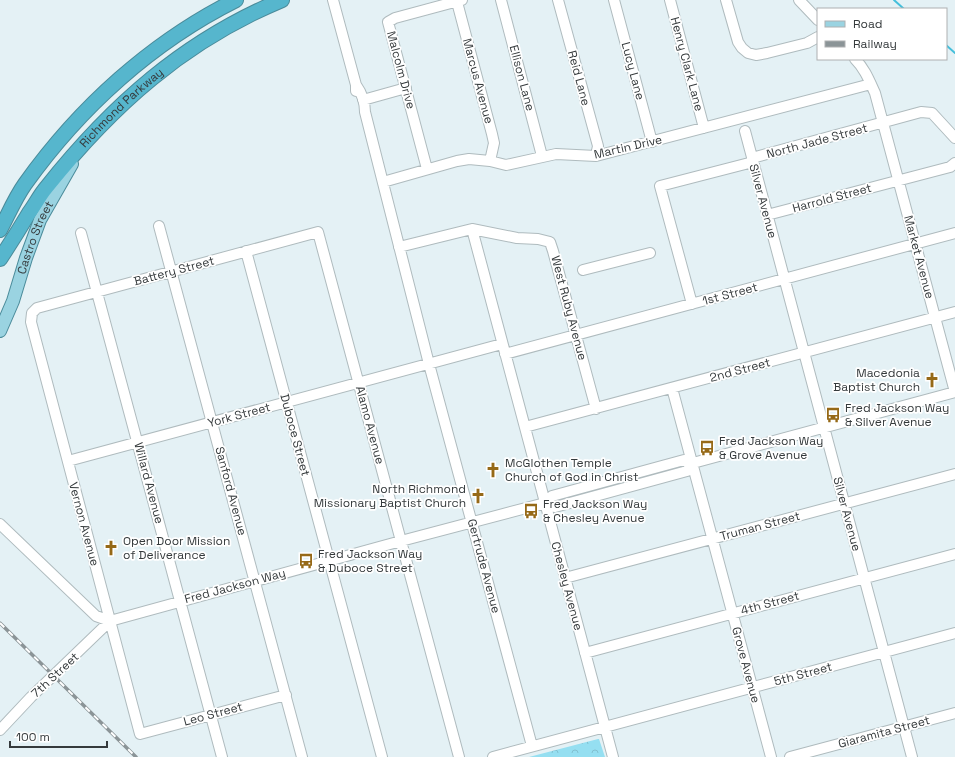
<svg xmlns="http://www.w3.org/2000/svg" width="955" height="757" viewBox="0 0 955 757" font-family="'Space Grotesk',sans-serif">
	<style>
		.park { fill: url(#park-crowns) }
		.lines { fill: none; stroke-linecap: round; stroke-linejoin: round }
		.stream { stroke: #44bfdb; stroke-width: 2 }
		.minor-casing { stroke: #afbbbe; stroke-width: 12 }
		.major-casing { stroke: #4a8b9a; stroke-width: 14 }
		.highway-casing { stroke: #4a8b9a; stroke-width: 16 }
		.minor { stroke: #fff; stroke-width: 10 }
		.major { stroke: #9ad3e1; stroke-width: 12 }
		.highway { stroke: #56b6cd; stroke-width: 14 }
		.rail-casing { stroke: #8b9497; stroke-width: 3.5 }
		.rail { stroke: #fff; stroke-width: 2; stroke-dasharray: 6; stroke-linecap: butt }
		.labels { text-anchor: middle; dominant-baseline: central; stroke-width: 3.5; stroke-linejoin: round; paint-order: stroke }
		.street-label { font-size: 12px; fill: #353a3c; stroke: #fff }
		.poi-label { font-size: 12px; fill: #353a3c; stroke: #fff; text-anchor: start }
	</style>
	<defs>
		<pattern id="park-crowns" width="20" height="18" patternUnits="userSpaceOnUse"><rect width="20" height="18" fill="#95dff1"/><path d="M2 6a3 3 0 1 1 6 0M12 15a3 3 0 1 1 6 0" fill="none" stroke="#81c0d0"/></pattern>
	</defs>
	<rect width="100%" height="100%" fill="#e4f1f5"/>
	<path class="park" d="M598,739H599L605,757H529Z"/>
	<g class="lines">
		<path class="stream" d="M894,0L904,9
			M946,45L955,53"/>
		<g class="minor-casing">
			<path id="minor" d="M333,0L356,85V91
				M501,0L542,156
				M558,0L598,146L596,156
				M614,0L652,142
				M670,0L704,128
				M726,0L738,42L742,48L748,53L756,55L767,53L807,43L818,37
				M799,0L818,20
				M457,2L492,134L494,143L490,161
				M855,59C865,69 869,80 875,93L955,392
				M356,85C361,92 365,102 365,112L429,364L532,746
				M363,100L406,88
				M745,131L912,757
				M752,158L921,112L932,113L955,138
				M427,169L388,22L395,18L462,0
				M383,182L457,161L469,159L490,161L506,165L556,154L596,156L871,84
				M767,215L950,167L955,163
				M159,226L302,757
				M472,229L613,757
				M81,233L222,757
				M399,247L472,229L517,238L538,239L550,242L553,251L596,409
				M246,251L382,757
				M583,270L650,253
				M692,304L660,186L753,162
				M505,354L955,233
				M672,388L771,757
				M525,427L955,312
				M68,461L502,344
				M545,503L555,507L687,471L693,463L955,392
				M0,524L96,616L110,621
				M565,578L955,474
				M585,653L955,554
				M286,695L140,734L31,322L32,313L37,308L318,232L459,757
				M0,730L31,697L110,621L401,541L545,503L552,496L684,460L693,463
				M493,757L955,633
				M790,757L955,713"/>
		</g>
		<g class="major-casing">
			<g id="major">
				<path id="s1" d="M0,331L13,301L26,258L40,220L72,164"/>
			</g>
		</g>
		<g class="highway-casing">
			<g id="highway">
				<path d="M0,230C8,215 15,198 25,184C80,107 152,42 236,0"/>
				<path id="s2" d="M0,259C10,244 20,228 29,213C35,205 40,195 46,188C112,105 184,41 282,0"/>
			</g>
		</g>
		<use href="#minor" class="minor"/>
		<use href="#major" class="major"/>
		<use href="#highway" class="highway"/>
		<g class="rail-casing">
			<path id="rail" d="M0,623L136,757"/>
		</g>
		<use href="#rail" class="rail"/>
	</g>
	<defs>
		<g id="church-bare" transform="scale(1.2)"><path d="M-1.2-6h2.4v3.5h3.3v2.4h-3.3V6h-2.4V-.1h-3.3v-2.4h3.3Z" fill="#966917" stroke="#fff" stroke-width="2.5" paint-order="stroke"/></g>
		<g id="bus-bare" transform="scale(1.2)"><path d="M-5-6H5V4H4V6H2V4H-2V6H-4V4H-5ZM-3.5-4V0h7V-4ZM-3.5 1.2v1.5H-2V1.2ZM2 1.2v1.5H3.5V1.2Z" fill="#966917" stroke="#fff" stroke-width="2.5" paint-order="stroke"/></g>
	</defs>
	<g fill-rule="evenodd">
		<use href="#church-bare" x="932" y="380"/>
		<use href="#bus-bare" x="833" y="415"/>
		<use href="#bus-bare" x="707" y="448"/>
		<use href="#church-bare" x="493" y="470"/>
		<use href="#church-bare" x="478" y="496"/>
		<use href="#bus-bare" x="531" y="511"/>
		<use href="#church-bare" x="111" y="548"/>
		<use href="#bus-bare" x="306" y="561"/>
	</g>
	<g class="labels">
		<g class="street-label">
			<text transform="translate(687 64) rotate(75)">Henry Clark Lane</text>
			<text transform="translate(401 70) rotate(75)">Malcolm Drive</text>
			<text transform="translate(633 71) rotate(75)">Lucy Lane</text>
			<text transform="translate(522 78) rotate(75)">Ellison Lane</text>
			<text transform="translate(579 78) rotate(75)">Reid Lane</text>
			<text transform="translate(478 81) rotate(75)">Marcus Avenue</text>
			<text stroke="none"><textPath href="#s2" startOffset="195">Richmond Parkway</textPath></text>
			<text transform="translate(817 141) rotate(-15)">North Jade Street</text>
			<text transform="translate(628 147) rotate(-13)">Martin Drive</text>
			<text transform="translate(832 198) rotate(-15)">Harrold Street</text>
			<text transform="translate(763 201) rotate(75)">Silver Avenue</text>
			<text stroke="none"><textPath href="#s1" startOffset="100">Castro Street</textPath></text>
			<text transform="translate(919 257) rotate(75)">Market Avenue</text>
			<text transform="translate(174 271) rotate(-15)">Battery Street</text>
			<text transform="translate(730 294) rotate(-15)">1st Street</text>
			<text transform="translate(569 308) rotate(75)">West Ruby Avenue</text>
			<text transform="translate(740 370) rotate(-15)">2nd Street</text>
			<text transform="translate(239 415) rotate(-15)">York Street</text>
			<text transform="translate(370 425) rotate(75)">Alamo Avenue</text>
			<text transform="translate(295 435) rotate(75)">Duboce Street</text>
			<text transform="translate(149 483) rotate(75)">Willard Avenue</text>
			<text transform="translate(231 491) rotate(75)">Sanford Avenue</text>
			<text transform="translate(847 514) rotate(75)">Silver Avenue</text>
			<text transform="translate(84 524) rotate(75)">Vernon Avenue</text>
			<text transform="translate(760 526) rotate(-15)">Truman Street</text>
			<text transform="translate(484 566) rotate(75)">Gertrude Avenue</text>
			<text transform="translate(235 586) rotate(-15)">Fred Jackson Way</text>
			<text transform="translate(567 586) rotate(75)">Chesley Avenue</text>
			<text transform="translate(770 603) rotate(-15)">4th Street</text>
			<text transform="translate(746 665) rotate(75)">Grove Avenue</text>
			<text transform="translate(803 674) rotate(-15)">5th Street</text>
			<text transform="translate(55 675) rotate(-43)">7th Street</text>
			<text transform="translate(213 714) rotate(-15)">Leo Street</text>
			<text transform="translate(884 732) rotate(-15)">Giaramita Street</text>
		</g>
		<g class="poi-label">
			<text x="920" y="373" text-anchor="end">Macedonia<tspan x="920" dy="14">Baptist Church</tspan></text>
			<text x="845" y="408">Fred Jackson Way<tspan x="845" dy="14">&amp; Silver Avenue</tspan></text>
			<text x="719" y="441">Fred Jackson Way<tspan x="719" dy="14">&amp; Grove Avenue</tspan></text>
			<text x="505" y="463">McGlothen Temple<tspan x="505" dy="14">Church of God in Christ</tspan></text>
			<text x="466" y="489" text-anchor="end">North Richmond<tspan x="466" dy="14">Missionary Baptist Church</tspan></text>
			<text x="543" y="504">Fred Jackson Way<tspan x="543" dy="14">&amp; Chesley Avenue</tspan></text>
			<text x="123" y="541">Open Door Mission<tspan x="123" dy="14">of Deliverance</tspan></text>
			<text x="318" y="554">Fred Jackson Way<tspan x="318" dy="14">&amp; Duboce Street</tspan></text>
		</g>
	</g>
	<rect x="817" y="8" width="130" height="52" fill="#ffffff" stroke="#aeb0b1"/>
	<rect x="825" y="21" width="20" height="6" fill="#9ad3e1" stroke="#aeb0b1"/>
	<text x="853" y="28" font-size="12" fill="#353a3c">Road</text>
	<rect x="825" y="41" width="20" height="6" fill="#8b9497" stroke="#aeb0b1"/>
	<text x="853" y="48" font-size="12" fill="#353a3c">Railway</text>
	<path d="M10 741v6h97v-6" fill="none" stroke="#353a3c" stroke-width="2"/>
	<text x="16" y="741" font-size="12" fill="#353a3c" stroke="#ffffff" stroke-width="3" paint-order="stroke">100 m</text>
</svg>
